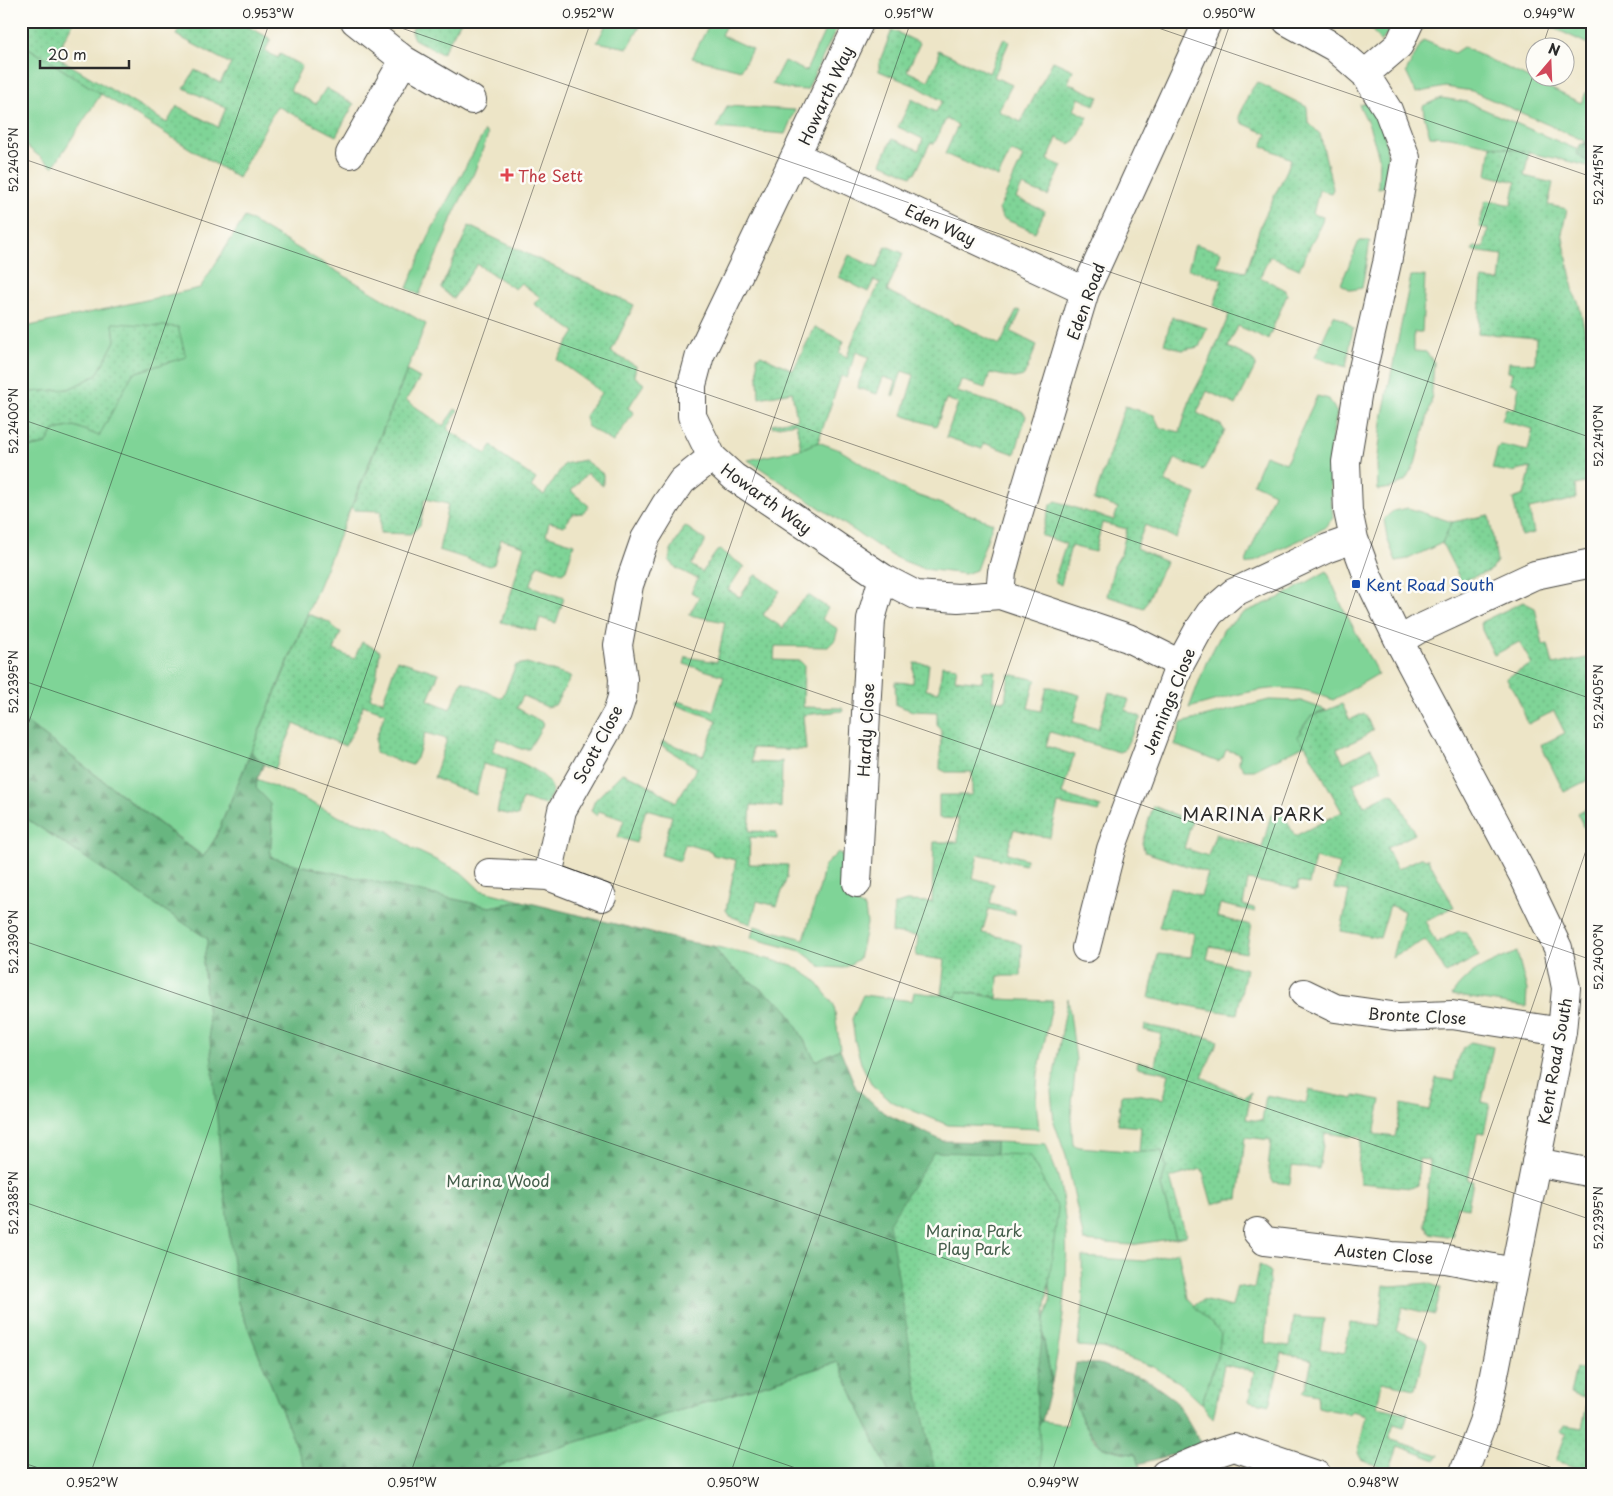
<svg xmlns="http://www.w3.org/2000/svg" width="1613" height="1496" viewBox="0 0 1613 1496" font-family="'Playpen Sans',sans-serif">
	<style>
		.grass { fill: #7fd497; stroke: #558061 }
		.forest { fill: url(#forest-firs); stroke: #497056 }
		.park { fill: url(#park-dots); stroke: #558061 }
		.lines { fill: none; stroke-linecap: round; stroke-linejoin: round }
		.street-casing { stroke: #484742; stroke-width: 30 }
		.street { stroke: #fff; stroke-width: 28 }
		.ticks { fill: none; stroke: #2b2b2b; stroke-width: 1; stroke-opacity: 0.45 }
		.health-dot { fill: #e0444e; stroke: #fdfcf7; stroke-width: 2 }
		.transit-dot { fill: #1a4fb4; stroke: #fdfcf7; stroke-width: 2 }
		.labels { text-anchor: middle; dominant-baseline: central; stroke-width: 5; stroke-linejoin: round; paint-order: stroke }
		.street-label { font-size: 16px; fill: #2b2b2b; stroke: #fdfcf7 }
		.health-label { font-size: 16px; fill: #be3a42; stroke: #fdfcf7; text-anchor: start }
		.transit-label { font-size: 16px; fill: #164399; stroke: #fdfcf7; text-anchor: start }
		.park-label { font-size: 16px; fill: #445e4b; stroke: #fdfcf7 }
		.neighbourhood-label { font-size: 18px; letter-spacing: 1px; fill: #2b2b2b; stroke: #fdfcf7 }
		.neatline { fill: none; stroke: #2b2b2b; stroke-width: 2 }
		.ticks-label { font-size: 12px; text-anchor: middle; fill: #2b2b2b }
	</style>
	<defs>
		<pattern id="forest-firs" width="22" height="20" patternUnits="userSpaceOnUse" patternTransform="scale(1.25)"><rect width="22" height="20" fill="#67b680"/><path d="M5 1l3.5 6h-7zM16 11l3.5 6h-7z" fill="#559469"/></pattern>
		<pattern id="park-dots" width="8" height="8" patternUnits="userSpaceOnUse" patternTransform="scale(1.25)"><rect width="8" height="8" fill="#7fd497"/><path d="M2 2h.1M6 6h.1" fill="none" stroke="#6eb682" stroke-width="1.8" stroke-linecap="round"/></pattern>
	</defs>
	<rect width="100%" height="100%" fill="#fdfcf7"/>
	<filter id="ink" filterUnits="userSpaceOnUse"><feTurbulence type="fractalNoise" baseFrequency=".02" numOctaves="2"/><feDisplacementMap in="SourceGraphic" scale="10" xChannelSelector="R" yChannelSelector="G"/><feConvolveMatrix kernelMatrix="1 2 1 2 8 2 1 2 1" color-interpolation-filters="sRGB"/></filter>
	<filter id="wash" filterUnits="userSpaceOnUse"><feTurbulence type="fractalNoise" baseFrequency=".0096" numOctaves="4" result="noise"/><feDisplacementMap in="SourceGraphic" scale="20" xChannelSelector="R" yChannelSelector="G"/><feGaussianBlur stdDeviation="1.12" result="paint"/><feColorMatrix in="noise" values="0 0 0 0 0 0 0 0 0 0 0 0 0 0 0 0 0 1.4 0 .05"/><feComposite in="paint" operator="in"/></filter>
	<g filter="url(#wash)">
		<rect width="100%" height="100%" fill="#ede5c7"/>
		<path class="grass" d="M608,21H619L640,27L628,48L597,42Z
			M711,21H728L721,35L752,49L741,70L692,58Z
			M808,21H840L807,90L788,89L772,84L784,61L806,71L825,30Z
			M1358,21H1391L1394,24L1381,42L1371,29Z
			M1539,21H1592V46Z
			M1423,40L1454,53L1463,47L1581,103L1592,80V139L1587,142L1472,91L1445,87L1416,93L1406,72Z
			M21,43L101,94L53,167L21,142Z
			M1441,98L1467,102L1578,150L1577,154L1584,160L1592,162V167L1559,159L1450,137L1430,136L1424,115L1423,106Z
			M1370,102L1384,131L1388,158L1384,187L1378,188L1379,157L1369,125L1359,105Z
			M727,106L795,110L785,134L717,128Z
			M485,131L488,135L474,173L452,217L446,234L419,295L407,288L432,229Z
			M245,217L426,324L215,839L204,857L21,718V449L46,444L54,430L74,426L99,435L133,373L185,357L113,323L115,341L97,375L69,389L31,392L21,396V328L200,288Z
			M1359,241H1370L1362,288L1351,290L1341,284Z
			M1411,276H1425L1422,332H1414V351L1426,352L1434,362L1431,404L1415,464L1405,481L1391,488L1378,490L1377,465L1383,414Z
			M1334,315L1345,321L1353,328L1346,367L1315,357Z
			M1317,396L1329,399L1337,413L1330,448V486L1333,518L1324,528L1317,532L1250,563L1245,564L1274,493L1253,483L1265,455L1286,463Z
			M818,442L840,450L889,481L911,493L993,523L976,570L965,574L924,569L894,557L748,460L801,449Z
			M1408,508L1452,522L1442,543L1408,559L1396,561L1387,538L1384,519L1393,511Z
			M1327,571L1342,606L1378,674L1333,700C1325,697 1316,693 1307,691C1270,682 1225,698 1189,708L1206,663L1224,629L1245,612L1281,597Z
			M1269,700L1301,701L1326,710C1308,717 1307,720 1297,737L1305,745L1254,770H1244L1239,763L1240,754L1226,750L1223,758L1218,762L1175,745L1181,723Z
			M257,779L302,798L342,818L387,830L413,849L461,872L480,890L522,901L490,907L298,865L270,857L272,829L256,788Z
			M21,815L208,939L203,962L238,1303L307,1473L311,1475H21Z
			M838,852L843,856C844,871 841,886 846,899L865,908L867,924L859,959L844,968L822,967L801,951L751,938L754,926L804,939L820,886L824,866Z
			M713,946L792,965L815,980L834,1005L840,1049L816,1061L786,1008L726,963Z
			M1517,952L1527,990L1526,1007L1452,995C1466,971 1492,963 1517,952Z
			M957,991L993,997L997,999L1053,1001L1038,1073L1036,1102L1039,1129L948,1125L892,1102L872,1085L861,1063L855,1041L852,1019L863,995L912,1001L914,992L956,997Z
			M1068,998L1076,1060L1071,1116L1073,1145L1080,1147L1139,1152L1162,1151L1166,1167L1161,1186L1176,1238L1131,1245L1084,1241L1066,1156L1054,1122L1051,1091Z
			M996,1142L1046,1144C1050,1157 1057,1171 1060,1184C1073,1250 1065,1317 1052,1382L1045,1348L1042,1326L1051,1302L1049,1286L1050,1223L1037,1169L995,1154Z
			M1178,1252L1188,1298L1221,1334C1219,1359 1208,1380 1202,1404L1179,1382L1153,1367L1102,1348L1078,1346L1083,1305L1082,1257L1144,1261Z
			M838,1362L890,1475H469Z
			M1071,1394C1076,1407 1089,1438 1101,1446C1109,1450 1127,1453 1136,1455L1142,1474L965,1475L1024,1443L1042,1421L1067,1425Z"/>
		<path class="forest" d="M1592,140V162L1584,160L1577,154L1579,145Z
			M21,718L203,857L215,839L251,752L264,764L257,779L256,788L270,803L272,829L270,857L298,865L490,907L522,901L688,942L713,946L726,963L786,1008L816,1061L840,1049L856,1088L884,1113L943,1141L996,1142V1154L1037,1169L1050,1223L1042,1326L1045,1348L1052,1382L1042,1421L1024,1443L965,1475H890L838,1362L469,1475H311L307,1473L238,1303L222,1175L203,962L208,939L21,815Z
			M1076,1363L1099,1364L1146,1379L1175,1400L1200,1442L1190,1450L1138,1464L1136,1455L1101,1446L1087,1428L1078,1411L1071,1394Z"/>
		<path class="park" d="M21,21H71L73,23L55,56L167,123L177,106L218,127L226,108L184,88L195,70L220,83L231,64L176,35L183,21H219L230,26L233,21H238L271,39L265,51L278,58L280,54L302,66L290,90L316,104L326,88L354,104L336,136L277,106L238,178L101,94L21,43Z
			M417,21H461L442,54L414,39L411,32Z
			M892,30L920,43L907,71L928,81L939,57L938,50L989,73L1004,38L1009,42L994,77L1012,85L998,111L1021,122L1053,61L1073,70L1068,83L1099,97L1094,105L1079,98L1074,110L1088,117L1076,141L1071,144L1057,138L1048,160L1062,166L1048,196L1022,186L1016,198L1045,211L1035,232L1002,218L999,209L1023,157L1011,151L998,177L945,154L958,125L946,119L934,144L930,143L916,172L911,176L881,163L892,139L919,150L923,139L898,127L912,99L936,112L942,101L918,87L879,71V63Z
			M1257,82L1307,107L1308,122L1320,134L1333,189L1331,193L1319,190L1313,214L1323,217L1322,222L1299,269L1270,256L1260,277L1284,289L1287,295L1268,339L1238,326L1228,347L1252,359L1256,365L1236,405L1207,391L1197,413L1221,425L1225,431L1203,470L1175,459L1165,482L1196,494L1176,538L1145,525L1136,548L1166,562L1144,608L1107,596L1114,566L1121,554L1127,529L1102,523L1095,552L1071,546L1061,585L1054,581L1066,544L1041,535L1050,506L1056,501L1081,510L1114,520L1118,508L1094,500L1125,406L1154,415L1160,428L1180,432L1191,397L1208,365L1229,315L1214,306L1222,279L1188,269L1195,244L1221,252L1217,266L1246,272L1261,224L1287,170L1291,159L1262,146L1267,134L1242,123L1239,117L1250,92Z
			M1491,146L1529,152L1524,176L1553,183L1548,205L1567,209L1562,233L1574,294L1579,304L1589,351V368L1592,374V482L1575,485L1576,499L1529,509L1534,533L1521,536L1513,499L1524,495L1531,468L1511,472L1492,469L1498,447L1501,445L1528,451L1533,429L1502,421L1506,408L1515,409L1519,386L1510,383L1512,372L1508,371L1509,362L1535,364L1536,338L1478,333L1482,279L1500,281L1503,255L1472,251L1474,247H1484L1488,229L1479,227L1485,202L1487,200L1511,205L1516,182L1487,175Z
			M469,226L634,305L611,352L636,366L634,376L644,384L628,408L634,413L613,442L587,426L585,416L601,393L591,384L557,360L575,332L534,304L540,297L521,283L515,289L477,264L453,299L441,288Z
			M886,246L903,253L887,291L952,322L954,325L958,324L1000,345L1017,310L1021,311L1011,332L1037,345L1024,376L1014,378L990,373L985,388L961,380L957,392L1022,411L1026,416L1015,454L984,443L982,449L946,437L958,403L946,399L937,425L935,426L902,415L914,375L902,371L893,397L892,395L896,381L883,377L877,394L858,388L859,382L869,357L856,352L847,378L841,376L818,442L801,449L796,423L772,427V424L797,419L792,392L759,398L757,357L761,355L793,370L815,327L844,341L839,353L847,357L856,331L880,283L874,280L868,292L839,277L849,255L877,268Z
			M1172,317L1207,328L1199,347L1182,350L1164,344Z
			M113,323L178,327L186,357L133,373L99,436L74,426L54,430L46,444L21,449V396L31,392L69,389L97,375L115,341Z
			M407,371L420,378L406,400L443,426L455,409L458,411L447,429L486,454L492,445L502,456L536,479L531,487L544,495L564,464L584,460L603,474V486L587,473L571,491L589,506L583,513L573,514L564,526L549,522L546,535L574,544L566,570L562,573L538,564L530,586L564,598L556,623L540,618L536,631L501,622L513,587L524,546L501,539L494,564L490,566L439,550L448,504L425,499L420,525L411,534L380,533L381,511L355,510L352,507Z
			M1489,515L1497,561L1490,571L1461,581L1442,543L1452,522Z
			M685,526L705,540V543L691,565L702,572L717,551L720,550L745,567L742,568L728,590L740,597L754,576L757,575L780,591L763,615L783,628L797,606L808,595L828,608L822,619L838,629L835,640L828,647L775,646L774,660L800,661L804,665L803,707L842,708L843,711L803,715L806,750L752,748V762L777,763L782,761L781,808L777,806L751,805L749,831L776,832L777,839L750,837L749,864L788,865L787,877L777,906L757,901L751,924L730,916L726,910L736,860L713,855L711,851L685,844L680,861L661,855L672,816L646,809L636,843L618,837L624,820L599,811L597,816L591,811L595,800L622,773L640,780L676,802L697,768L661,745L663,741L703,756L717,720L676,705L677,701L713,711L724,676L684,664L686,657L717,662L725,622L689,615L699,597L691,592L698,579L676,568L669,560L671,551Z
			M1523,602L1535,608L1543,645L1548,644L1553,665L1592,657V778L1564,792L1541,745L1565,733L1554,711L1528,724L1518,698L1506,678L1532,664L1519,642L1494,655L1482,630L1481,622Z
			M308,614L329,622L336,630L341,632L334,650L354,659L362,642L380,651L377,673L370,698L383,701L397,660L439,673L428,700L450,709L462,681L502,698L516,665L527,663L571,677L555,705L547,707L523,696L517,708L544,723L529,749H521L498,738L492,750C511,761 547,768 553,791L546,805L522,799L518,816L497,812L506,770L483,764L476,795L434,778L447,739L425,733L417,758L412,765L375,753L376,738L385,713L363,705L354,730L345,746L294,724L275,769L264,764L251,752Z
			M914,663L929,664L926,690L939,692L942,665L957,667L955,679L982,682L983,670L995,671L992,700L1005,701L1009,674L1037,680L1034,683L1028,708L1041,711L1047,687H1051L1080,695L1073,722L1098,729L1109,692L1129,700L1125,710L1141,717L1124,750L1119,752L1050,732L1046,746L1074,755L1062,794L1101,807L1099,812L1058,804L1050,837L1039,836L1014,829L1007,853L1026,859L1025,865L978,854L973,878L994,884L990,904L1015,910V915L989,909L982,933L1009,939L1022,945L1021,976H998L997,999L993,996L958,991L956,997L941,995L945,960L916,956L918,936L892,933L894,905L906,901L932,902L934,842H958V819L939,818V795H972V772H946L940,769L941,730L937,724V712L913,711L896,705L895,682L913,683Z
			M1342,704L1350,720L1364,713L1373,730L1361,738L1337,749L1344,762L1371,748L1382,769L1353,784L1364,806L1388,794L1395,795L1415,834L1387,848L1397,869L1421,858L1428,859L1454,907L1425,921L1436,943L1459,931L1466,932L1479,956L1446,973L1434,952L1425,940L1392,957L1404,911L1390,905L1380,938L1341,931L1349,891L1334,889L1339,864L1315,858L1309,884L1298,882V889L1248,880L1243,905L1254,908L1255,912L1220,904L1217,917L1251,925L1246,953L1210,946L1207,959L1246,969L1237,1014L1211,1010L1149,998L1158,954L1191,957L1194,933L1159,927L1170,887L1201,896L1208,873L1145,852L1142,843L1153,806L1192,821L1184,848L1208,856L1216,833L1218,835L1262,848L1271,815H1276L1282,812L1295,836L1342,812L1305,745L1297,737L1310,717Z
			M1592,806V843L1577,813Z
			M1145,1025L1206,1037L1218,1041L1202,1077L1244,1097L1251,1092L1246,1119L1262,1121L1266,1095L1306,1103L1309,1090L1354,1099L1355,1095L1381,1100L1374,1134L1395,1137L1402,1104L1429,1110L1436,1078L1454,1081C1456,1066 1457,1049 1471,1042L1493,1047L1482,1102L1490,1104L1484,1133L1478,1132L1468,1180L1473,1181L1468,1208L1457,1206L1453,1237L1430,1233L1425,1224L1430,1160L1419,1159L1418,1185L1411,1188L1360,1183L1358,1164L1361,1138L1325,1133L1319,1169L1292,1166L1290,1184L1273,1182L1268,1170L1271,1140L1245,1137L1238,1199H1230L1212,1204L1202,1169L1170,1178L1186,1236L1176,1238L1161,1186L1166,1167L1162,1151L1139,1152L1141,1127L1118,1125L1121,1095L1137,1094L1164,1099L1169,1073L1137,1067L1138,1061L1155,1065L1161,1034L1144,1030Z
			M934,1152L1029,1155L1058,1208L1036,1388L1042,1475H936L915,1380L903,1304L889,1223Z
			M1259,1265L1270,1271L1265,1343L1290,1346L1294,1317L1324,1319L1320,1349L1345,1353L1350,1323L1379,1326L1384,1285L1391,1286L1428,1283L1441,1288L1435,1315L1402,1307L1396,1331L1422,1339L1427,1343L1415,1389L1382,1382L1377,1407L1408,1413L1404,1427L1394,1424L1389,1439L1439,1455L1436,1460L1398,1446L1389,1471L1361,1459L1358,1453L1366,1415L1352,1411L1348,1414L1318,1407L1317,1395L1303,1392L1306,1388L1312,1360L1282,1353L1270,1405L1249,1401L1254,1371L1224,1365L1213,1419L1202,1404C1208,1381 1219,1359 1221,1334L1194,1306L1202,1300L1232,1307L1237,1286L1254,1289Z
			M1590,1346H1592V1385L1583,1384L1581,1394L1592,1397V1475H1585L1586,1471L1556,1461L1566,1434L1560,1432L1564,1425L1582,1428L1588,1399L1570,1394L1576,1368L1585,1370Z"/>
	</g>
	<g filter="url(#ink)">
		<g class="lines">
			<g class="street-casing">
				<path id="street" d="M355,21L404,60L472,100
					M860,21L700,355L692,385V416L712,457L734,477L883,578L916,595L958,598L1000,595L1128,638L1180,664
					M1287,21L1334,47L1365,74L1388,110L1406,158L1387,263L1358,390L1346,462L1348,511L1354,539L1368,577L1399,641L1523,875L1558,948L1566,988L1562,1032L1490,1395L1483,1422L1463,1475
					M1365,74L1399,45L1410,21
					M350,154L404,60
					M796,156L1085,291
					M1000,595L1002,572L1016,521L1085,291L1208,21
					M1399,641L1419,629L1535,575L1592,563
					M489,873L548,876L602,897
					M548,876L562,810L617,713L622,697L623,679L618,645L629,585L645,539L666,504L682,481L712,457
					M857,883L871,619L883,578
					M1086,948L1111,849L1180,664L1198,631L1210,613L1233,593L1328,548L1354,539
					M1304,993L1335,1008L1399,1017L1452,1015L1562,1032
					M1536,1162L1592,1173
					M1257,1232L1265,1241L1391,1256L1446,1259L1514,1272
					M1165,1474L1207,1456L1234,1447L1317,1475"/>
			</g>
			<use href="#street" class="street"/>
		</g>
	</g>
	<path class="ticks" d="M381,21L1592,438M1138,21L1592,177M1542,48L1551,21M21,158L1592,699M21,419L1592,960M21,680L1592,1220M21,745L270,21M21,940L1573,1475M21,1201L816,1475M21,1462L59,1475M90,1475L591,21M410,1475L911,21M730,1475L1231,21M1051,1475L1536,67M1371,1475L1592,833"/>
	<path class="health-dot" d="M504.5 167.5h5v5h5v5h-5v5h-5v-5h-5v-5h5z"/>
	<rect class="transit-dot" x="1351" y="579" width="10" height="10" rx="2.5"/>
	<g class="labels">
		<g class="street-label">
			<text transform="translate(825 95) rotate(-65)">Howarth Way</text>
			<text transform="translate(941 224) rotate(25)">Eden Way</text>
			<text transform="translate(1085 301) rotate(-70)">Eden Road</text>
			<text transform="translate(767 498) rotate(36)">Howarth Way</text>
			<text transform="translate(1168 701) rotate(-68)">Jennings Close</text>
			<text transform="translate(865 730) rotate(-87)">Hardy Close</text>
			<text transform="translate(597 744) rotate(-62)">Scott Close</text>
			<text transform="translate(1417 1015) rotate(3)">Bronte Close</text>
			<text transform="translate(1554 1061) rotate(-80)">Kent Road South</text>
			<text transform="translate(1384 1253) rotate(5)">Austen Close</text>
		</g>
		<g class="health-label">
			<text x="518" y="175">The Sett</text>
		</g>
		<g class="transit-label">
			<text x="1366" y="584">Kent Road South</text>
		</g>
		<g class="park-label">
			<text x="498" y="1180">Marina Wood</text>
			<text x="974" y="1230">Marina Park<tspan x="974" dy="18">Play Park</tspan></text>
		</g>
		<g class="neighbourhood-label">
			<text x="1254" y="813">MARINA PARK</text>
		</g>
	</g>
	<rect width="1613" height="1496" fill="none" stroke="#fdfcf7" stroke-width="55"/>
	<g transform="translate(1550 62) rotate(19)"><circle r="24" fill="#fdfcf7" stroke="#a9a8a5"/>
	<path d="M0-4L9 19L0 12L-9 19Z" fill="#d1495b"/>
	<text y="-8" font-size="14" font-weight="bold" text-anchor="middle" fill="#2b2b2b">N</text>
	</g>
	<path d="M40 60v8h89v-8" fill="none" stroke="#2b2b2b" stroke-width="2.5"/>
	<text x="48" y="60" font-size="15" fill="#2b2b2b" stroke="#fdfcf7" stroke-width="4" paint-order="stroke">20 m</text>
	<rect x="28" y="28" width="1558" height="1440" class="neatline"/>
	<g class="ticks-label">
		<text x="268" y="18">0.953°W</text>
		<text x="588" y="18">0.952°W</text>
		<text x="909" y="18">0.951°W</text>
		<text x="1229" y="18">0.950°W</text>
		<text x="1549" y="18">0.949°W</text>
		<text transform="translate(14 160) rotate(-90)" y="4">52.2405°N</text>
		<text transform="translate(1599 175) rotate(-90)" y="4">52.2415°N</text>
		<text transform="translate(14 421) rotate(-90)" y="4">52.2400°N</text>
		<text transform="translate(1599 436) rotate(-90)" y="4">52.2410°N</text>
		<text transform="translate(14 682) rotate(-90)" y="4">52.2395°N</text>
		<text transform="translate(1599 697) rotate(-90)" y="4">52.2405°N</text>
		<text transform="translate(14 942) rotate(-90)" y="4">52.2390°N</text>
		<text transform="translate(1599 957) rotate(-90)" y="4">52.2400°N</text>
		<text transform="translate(14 1203) rotate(-90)" y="4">52.2385°N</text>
		<text transform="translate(1599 1218) rotate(-90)" y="4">52.2395°N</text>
		<text x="92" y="1487">0.952°W</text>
		<text x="412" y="1487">0.951°W</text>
		<text x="733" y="1487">0.950°W</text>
		<text x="1053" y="1487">0.949°W</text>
		<text x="1373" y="1487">0.948°W</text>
	</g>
</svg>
